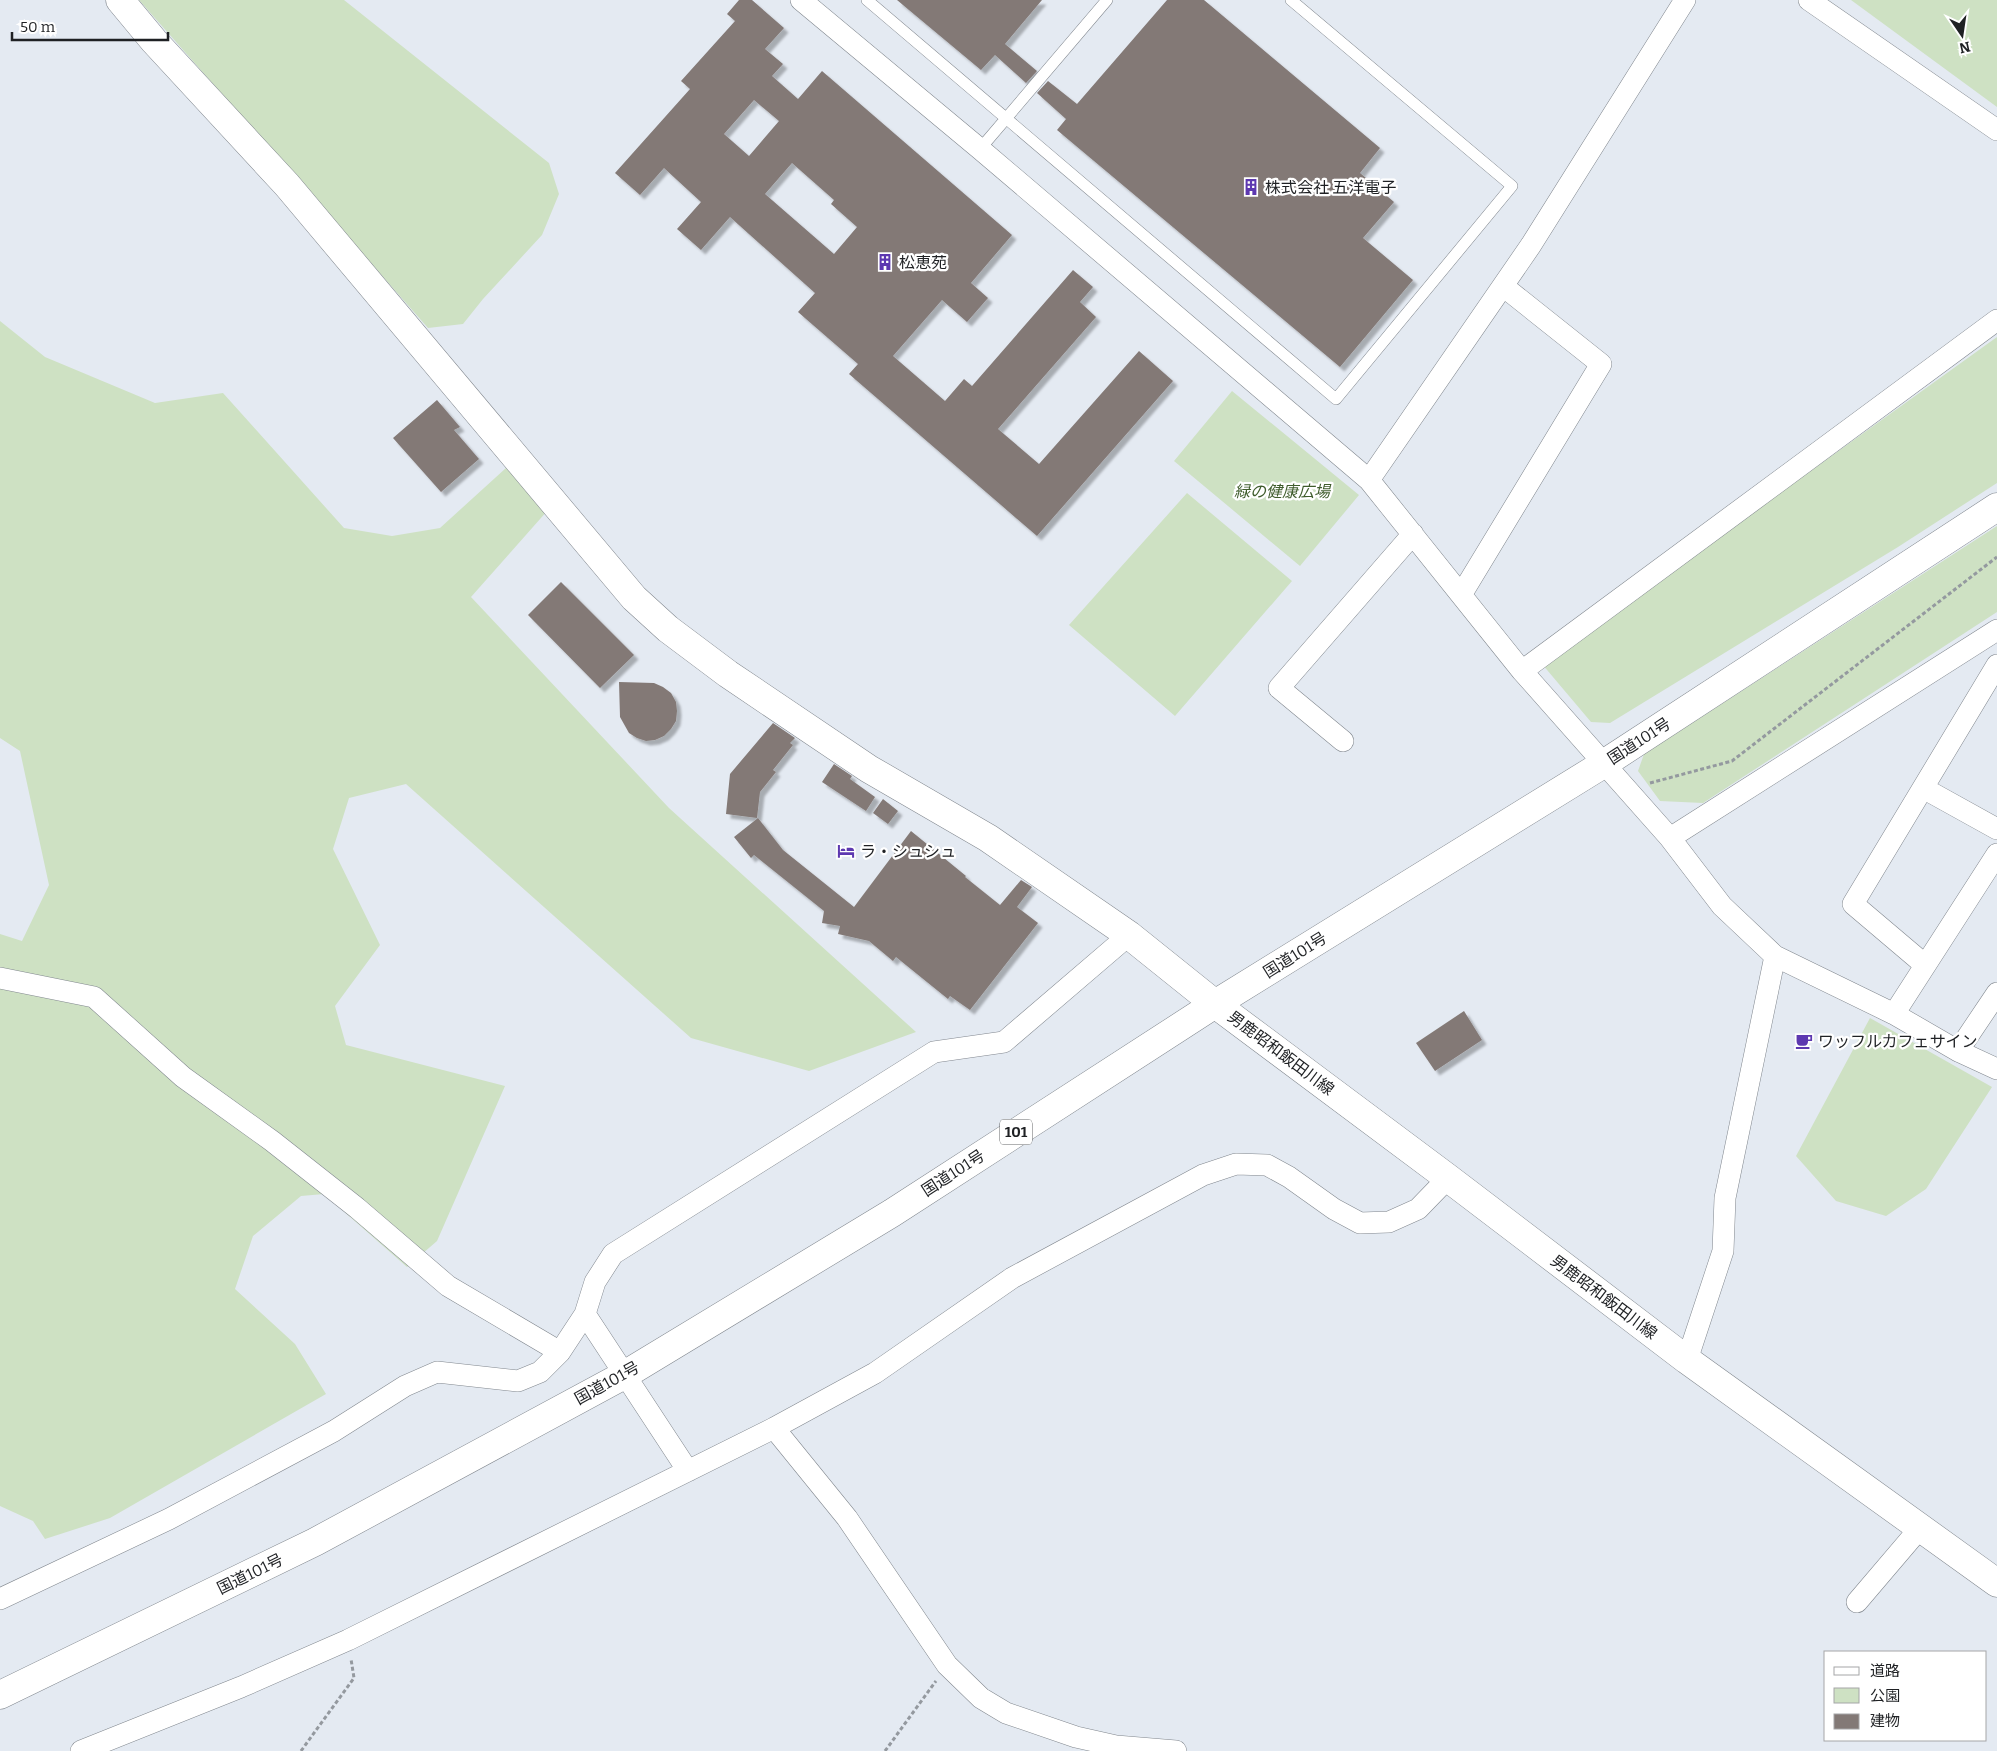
<svg xmlns="http://www.w3.org/2000/svg" width="1997" height="1751" viewBox="0 0 1997 1751" font-family="Bitter,'Noto Sans JP',serif">
	<style>
		.green { fill: #cee1c3 }
		.building { fill: #837976; fill-rule: evenodd; filter: url(#shadow) }
		.lines { fill: none; stroke-linecap: round; stroke-linejoin: round }
		.lane-casing { stroke: #81878e; stroke-width: 12 }
		.street-casing { stroke: #81878e; stroke-width: 22 }
		.secondary-casing { stroke: #81878e; stroke-width: 29 }
		.highway-casing { stroke: #81878e; stroke-width: 29 }
		.path { stroke: #94999f; stroke-width: 3; stroke-dasharray: 4 2.5; stroke-linecap: butt }
		.lane { stroke: #fff; stroke-width: 11 }
		.street { stroke: #fff; stroke-width: 21 }
		.secondary { stroke: #fff; stroke-width: 28 }
		.highway { stroke: #fff; stroke-width: 28 }
		.labels { text-anchor: middle; dominant-baseline: central; stroke-width: 4.5; stroke-linejoin: round; paint-order: stroke }
		.shield { fill: #fff; stroke: #626466; stroke-width: 1 }
		.shield-label { font-size: 15px; font-weight: bold; fill: #1f2124 }
		.poi-label { font-size: 16px; fill: #1f2124; stroke: #fff; text-anchor: start }
		.park-label { font-size: 16px; font-style: italic; fill: #3f5c2c; stroke: #fff }
		.street-label { font-size: 16px; fill: #1f2124; stroke: #fff }
	</style>
	<defs>
		<filter id="shadow"><feDropShadow dx="4.5" dy="4.5" stdDeviation="1" flood-color="#0004"/></filter>
	</defs>
	<rect width="100%" height="100%" fill="#e4eaf2"/>
	<path class="green" d="M139,0H344L549,163L559,194L542,235L483,299L463,324L428,328Z
		M1851,0H1997V107Z
		M0,321L45,357L155,403L223,393L344,528L392,536L440,528L506,468L548,510L471,597L669,808L916,1032L809,1071L691,1038L406,784L349,798L333,849L380,945L335,1006L346,1045L505,1086L437,1241L407,1267L324,1194L301,1196L253,1236L235,1289L295,1344L326,1394L110,1518L45,1539L33,1521L0,1506V934L22,941L49,885L20,751L0,738Z
		M1997,337V483L1898,547L1610,723L1591,722L1542,664Z
		M1232,391L1359,495L1300,566L1174,461Z
		M1187,493L1292,581L1175,716L1069,625Z
		M1997,526V612L1703,803L1660,801L1638,771L1644,754Z
		M1870,1018L1992,1087L1926,1189L1886,1216L1836,1201L1796,1156Z"/>
	<path class="building" d="M739,0H752L784,28L765,49L783,64L772,76L798,99L822,71L1012,235L971,283L988,298L967,322L942,300L893,356L945,401L964,379L972,386L1073,270L1093,287L1080,302L1096,317L998,429L1039,464L1139,351L1173,381L1037,536L849,374L858,364L798,312L815,293L730,217L701,250L677,229L701,202L664,168L640,195L615,173L690,89L681,81L735,21L727,14ZM754,100L779,121L749,156L724,134ZM792,163L834,200L831,204L857,227L834,254L765,194Z
		M897,0H1042L1005,44L1037,71L1026,83L995,55L981,70Z
		M1167,0H1204L1380,148L1360,173L1394,202L1363,238L1413,280L1340,367L1057,130L1066,119L1037,93L1048,81L1077,104Z
		M437,400L460,427L454,430L479,459L441,492L393,438Z
		M561,582L634,655L600,688L528,615Z
		M619,682L654,683L663,687L671,693L676,702L677,711L676,721L671,729L664,736L655,740L646,741L637,738L629,733L620,717Z
		M773,723L795,738L790,743L793,745L773,770L776,772L760,792L757,818L726,814L730,774Z
		M834,764L852,776L850,779L875,797L866,811L822,782Z
		M883,799L898,811L888,824L873,813Z
		M758,818L783,850L854,907L911,831L966,876L965,877L1000,905L1021,880L1032,887L1017,907L1038,923L970,1010L950,996L948,999L896,957L893,961L869,941L838,934L840,926L822,923L824,911L754,855L751,858L734,837Z
		M1464,1011L1482,1040L1435,1071L1416,1043Z"/>
	<g class="lines">
		<g class="lane-casing">
			<path id="lane" d="M867,0L1336,399L1512,186L1291,0
				M980,149L1107,0"/>
		</g>
		<g class="street-casing">
			<path id="street" d="M801,0L980,149L1369,480L1522,671L1670,838L1722,906L1775,956L1894,1014L1958,1051L1997,1069
				M1809,0L1997,130
				M1369,480L1531,245L1685,0
				M1461,595L1601,364L1503,286
				M1522,671L1997,320
				M1343,741L1279,688L1413,534
				M1923,788L1997,829
				M1670,838L1997,630
				M1925,965L1853,904L1997,665
				M0,978L94,997L183,1077L272,1141L357,1208L448,1286L560,1352
				M1894,1014L1997,854
				M1958,1051L1997,993
				M585,1314L688,1471
				M1687,1360L1723,1251L1725,1198L1775,956
				M774,1428L847,1518L947,1665L981,1698L1006,1713L1076,1737L1116,1746L1176,1751
				M0,1599L169,1519L334,1431L405,1386L437,1372L518,1381L540,1372L560,1352L585,1314L595,1282L613,1254L934,1052L1004,1042L1129,935
				M1857,1602L1920,1528
				M81,1751L241,1687L348,1640L774,1428L875,1373L1012,1278L1203,1175L1236,1164L1267,1165L1289,1177L1334,1209L1360,1223L1389,1222L1418,1209L1448,1178"/>
		</g>
		<g class="secondary-casing">
			<path id="secondary" d="M120,0L154,41L287,185L634,598L668,629L728,674L869,769L988,838L1129,935L1215,1004L1448,1178L1687,1360L1997,1583"/>
		</g>
		<g class="highway-casing">
			<path id="highway" d="M0,1695L315,1542L626,1374L892,1213L1215,1004L1605,763L1997,507"/>
		</g>
		<path class="path" d="M1650,783L1732,761L1997,557
			M301,1751L354,1678L351,1659
			M885,1751L936,1681"/>
		<use href="#lane" class="lane"/>
		<use href="#street" class="street"/>
		<use href="#secondary" class="secondary"/>
		<use href="#highway" class="highway"/>
	</g>
	<defs>
		<g id="building-bare" transform="scale(1.35)"><path d="M-4-6H4V6H1V3H-1V6H-4ZM-2.5-4.3h1.7v1.8h-1.7ZM.8-4.3h1.7v1.8H.8ZM-2.5-1h1.7V.8h-1.7ZM.8-1h1.7V.8H.8Z" fill="#5d38b0" stroke="#fff" stroke-width="2.5" paint-order="stroke"/></g>
		<g id="hotel-bare" transform="scale(1.35)"><path d="M-6-4.5h1.5V1H6V5H4.5V3h-9V5H-6ZM-4 0a1.8 1.8 0 1 1 3.6 0ZM.5 0V-2.5h3Q6-2.5 6 0Z" fill="#5d38b0" stroke="#fff" stroke-width="2.5" paint-order="stroke"/></g>
		<g id="cafe-bare" transform="scale(1.35)"><path d="M-5.5-4.5H6V0H3Q3 3.5 0 3.5H-2.5Q-5.5 3.5-5.5 0ZM3-3.2v2h1.7v-2ZM-6 4.5H4V6H-6Z" fill="#5d38b0" stroke="#fff" stroke-width="2.5" paint-order="stroke"/></g>
	</defs>
	<g fill-rule="evenodd">
		<use href="#building-bare" x="1251" y="187"/>
		<use href="#building-bare" x="885" y="262"/>
		<use href="#hotel-bare" x="846" y="851"/>
		<use href="#cafe-bare" x="1804" y="1041"/>
	</g>
	<g class="labels">
		<rect class="shield" x="1000" y="1119.5" width="32" height="25" rx="4"/>
		<g class="shield-label">
			<text x="1016" y="1132">101</text>
		</g>
		<g class="poi-label">
			<text x="1265" y="187">株式会社 五洋電子</text>
			<text x="899" y="262">松恵苑</text>
			<text x="860" y="851">ラ・シュシュ</text>
			<text x="1818" y="1041">ワッフルカフェサイン</text>
		</g>
		<g class="park-label">
			<text x="1282" y="491">緑の健康広場</text>
		</g>
		<g class="street-label">
			<text transform="translate(1639 741) rotate(-33)">国道101号</text>
			<text transform="translate(1295 955) rotate(-32)">国道101号</text>
			<text transform="translate(1281 1053) rotate(37)">男鹿昭和飯田川線</text>
			<text transform="translate(953 1173) rotate(-33)">国道101号</text>
			<text transform="translate(1604 1297) rotate(37)">男鹿昭和飯田川線</text>
			<text transform="translate(607 1383) rotate(-29)">国道101号</text>
			<text transform="translate(250 1574) rotate(-26)">国道101号</text>
		</g>
	</g>
	<rect x="1824" y="1651" width="162" height="90" fill="#ffffff" stroke="#a5a6a7"/>
	<rect x="1834" y="1667" width="25" height="8" fill="#ffffff" stroke="#a5a6a7"/>
	<text x="1870" y="1676" font-size="15" fill="#1f2124">道路</text>
	<rect x="1834" y="1688" width="25" height="15" fill="#cee1c3" stroke="#a5a6a7"/>
	<text x="1870" y="1701" font-size="15" fill="#1f2124">公園</text>
	<rect x="1834" y="1714" width="25" height="15" fill="#837976" stroke="#a5a6a7"/>
	<text x="1870" y="1726" font-size="15" fill="#1f2124">建物</text>
	<g transform="translate(1962 35) rotate(167)" stroke="#ffffff" stroke-width="4" paint-order="stroke">
	<path d="M0-4L9 19L0 12L-9 19Z" fill="#1f2124"/>
	<text y="-8" font-size="14" font-weight="bold" text-anchor="middle" fill="#1f2124">N</text>
	</g>
	<path d="M12 32v8h156v-8" fill="none" stroke="#1f2124" stroke-width="2.5"/>
	<text x="20" y="32" font-size="15" fill="#1f2124" stroke="#ffffff" stroke-width="4" paint-order="stroke">50 m</text>
</svg>
